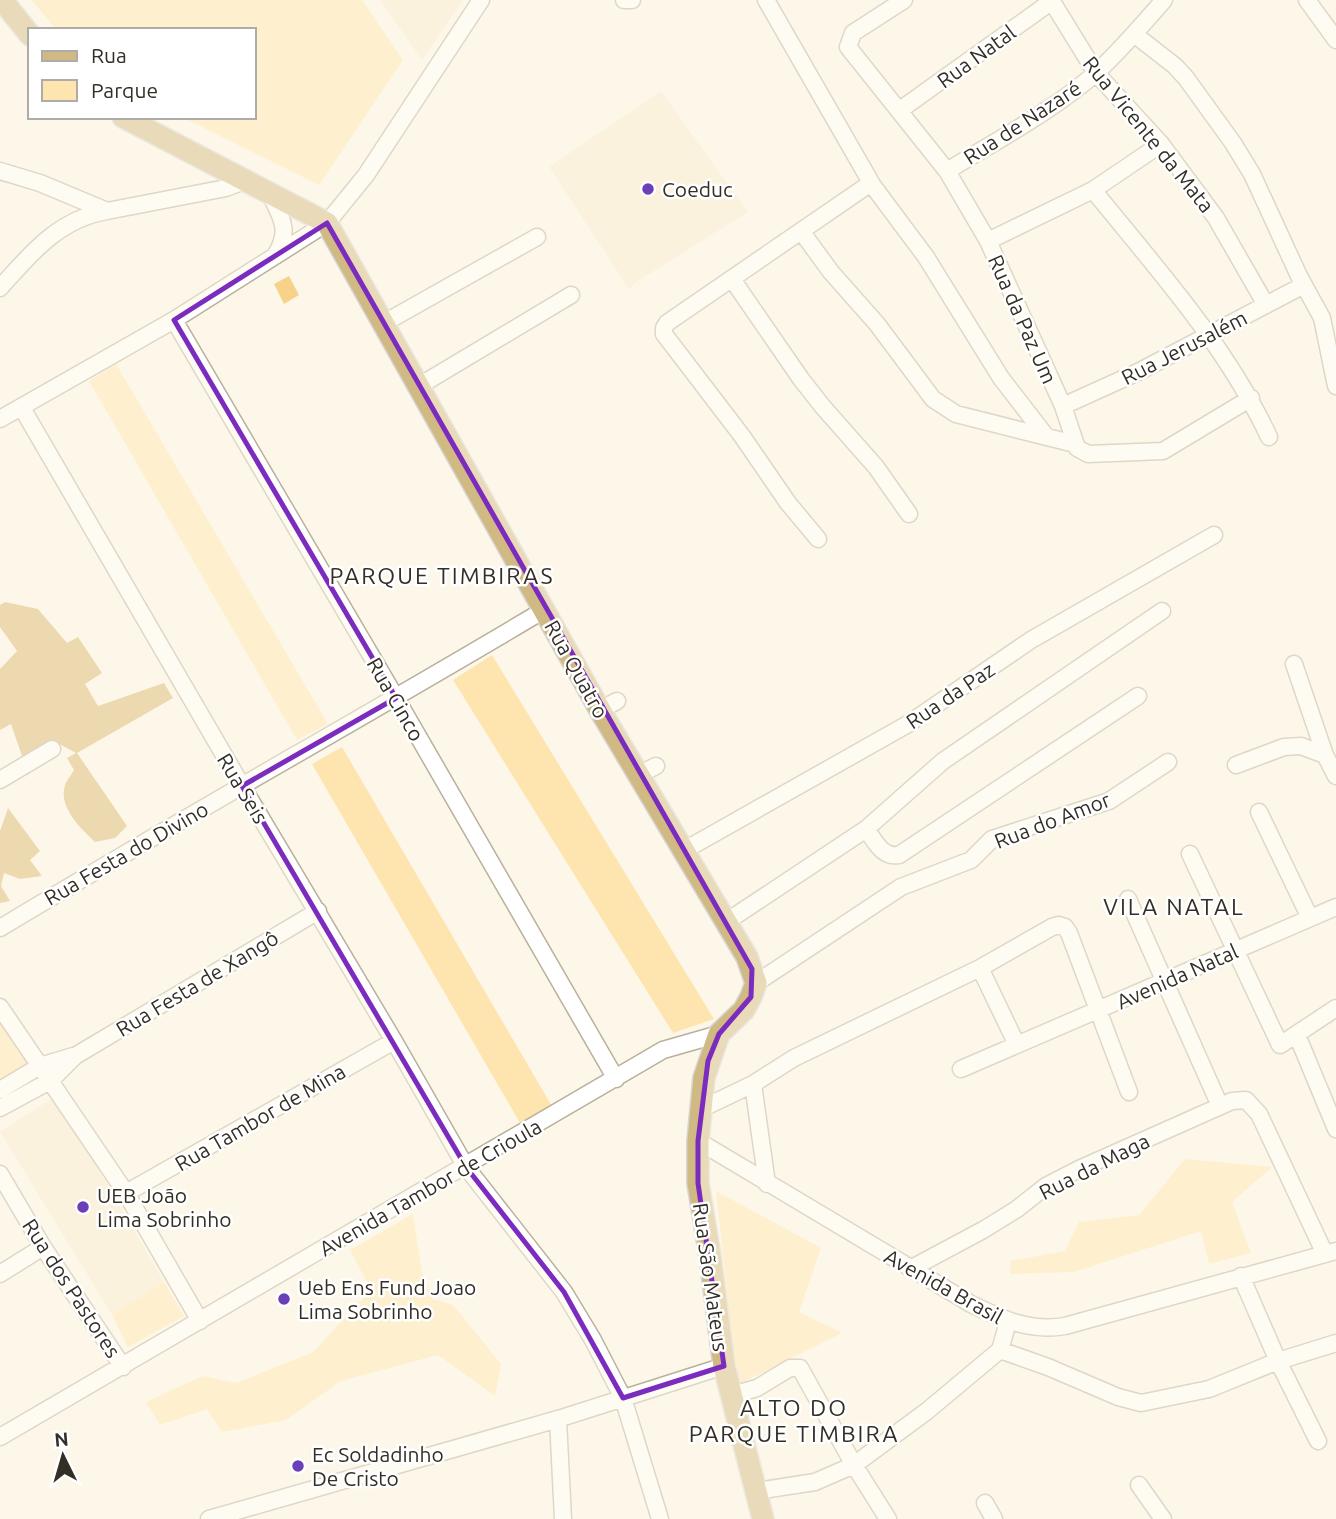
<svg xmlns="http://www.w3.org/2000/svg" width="1336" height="1519" viewBox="0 0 1336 1519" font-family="Ubuntu,sans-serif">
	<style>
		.built { fill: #f9eccf }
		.green { fill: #fee4ae }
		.forest { fill: #d7b46a }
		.water { fill: #f6d388 }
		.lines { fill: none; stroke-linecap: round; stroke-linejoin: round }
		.minor-casing { stroke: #bab09c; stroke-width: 19 }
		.major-casing { stroke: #d6d5d4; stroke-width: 24 }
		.minor { stroke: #fff; stroke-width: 16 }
		.major { stroke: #d0b982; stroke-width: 21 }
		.marked { fill: none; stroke: #7b2cbf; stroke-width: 5; stroke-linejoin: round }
		.poi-dot { fill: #6a3fb7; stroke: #fff; stroke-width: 2.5 }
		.labels { text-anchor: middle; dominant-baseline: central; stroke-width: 5; stroke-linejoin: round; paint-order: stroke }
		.street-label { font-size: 21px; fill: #332f27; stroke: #fff }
		.poi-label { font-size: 21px; fill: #332f27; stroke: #fff; text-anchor: start }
		.neighbourhood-label { font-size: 23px; letter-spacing: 2px; fill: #332f27; stroke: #fff }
	</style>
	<rect width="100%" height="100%" fill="#fdf7ea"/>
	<path class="built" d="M380,0H463L422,60Z
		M661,91L748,212L635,283L629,289L549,167Z
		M56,1096L164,1282L112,1315L0,1132Z"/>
	<path class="green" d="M31,0H362L403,60L319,185L182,117H254V30H57Z
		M116,364L328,724L297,740L89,381Z
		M492,655L714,1019L673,1033L453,680Z
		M342,747L553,1108L520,1123L312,764Z
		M0,1008L35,1067L0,1085Z
		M1185,1159L1272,1167L1232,1202L1251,1253L1209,1264L1201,1231L1074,1272L1010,1274L1011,1261L1065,1251L1079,1222L1139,1215Z
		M716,1191L821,1248L799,1312L842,1333L737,1385Z
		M413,1214L422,1273L433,1299L453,1305L501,1364L495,1396L438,1355L341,1381L286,1420L222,1432L207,1409L160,1425L146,1402L203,1376L236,1383L313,1352L371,1290L350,1250Z
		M164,1282L184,1316L128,1347L112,1315Z"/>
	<path class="forest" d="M5,602L38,609L67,643L78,637L102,673L85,684L98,706L164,683L173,698L77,753L127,826L115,838L95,842C80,828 58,807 65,785C67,780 72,774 74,770L67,758L76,753L54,741L22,756L11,724L0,730V669L17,651L0,627V605Z
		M8,808L40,851L30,860L42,876L20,879L4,873L1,886L10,901L0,903V831Z"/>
	<path class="water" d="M289,276L299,295L284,304L274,284Z"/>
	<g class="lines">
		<g class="minor-casing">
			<path id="minor" d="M624,0H632
				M766,0L873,186L926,257L1001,378L1045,435
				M904,0L853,33L848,47L947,171L988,241L1063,406L1077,448L1088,454L1163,451L1251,398
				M1051,0L1096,73L1161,144L1216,218L1266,305
				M1307,0L1336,40
				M1134,34L1175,66L1186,78L1233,143L1252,174L1299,276L1322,318L1336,386
				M900,110L1052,1
				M0,171L40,183L107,211L226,188L244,181
				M947,171C997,140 1053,111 1097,72C1121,50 1142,25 1164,0
				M1093,190C1157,269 1226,345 1269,437
				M270,194C282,219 291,230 275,256
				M801,231L831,272L877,324L933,399L956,414L1075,444
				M988,241L1093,190L1161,144
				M732,279L801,379L823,407L876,467L909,514
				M0,288C31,253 59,219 107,211
				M174,320L396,698L616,1079
				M384,323L537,237
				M419,386L571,295
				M1063,406L1138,372L1304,285
				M22,408L242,786L394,1041L466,1167L564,1292L593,1340L623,1398L660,1519
				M0,419L174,320L327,223L366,175L481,0
				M818,539L788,503L742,436L664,334V328L667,323L871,183
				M1294,664L1325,755L1336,776
				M600,710L617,701
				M1236,765L1284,747L1301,746L1325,755
				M638,775L656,766
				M0,780L52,749
				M1259,812L1310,918
				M866,829C875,841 882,858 899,855L1138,696
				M683,851L908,724L1031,640L1214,535
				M1190,854L1280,1045L1336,1008
				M1128,899L1220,1106
				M726,922L866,829L943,761L1162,611
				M0,928C180,819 363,718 544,610
				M980,968L1017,1045
				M756,983L901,887L971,860L992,839L1109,801L1168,762
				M0,1007L126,1193L200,1321
				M1297,1035L1336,1129
				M961,1069L1336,907
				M0,1090L40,1066L73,1056
				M0,1108L50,1081L75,1056L318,911
				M701,1109L753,1084
				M698,1141L971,1304C1002,1319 1030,1332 1065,1326L1336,1251
				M0,1174L43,1247L123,1367
				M767,1184L753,1084L794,1058L980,968L1052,927L1059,925L1065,927L1069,933L1129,1092
				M126,1193L394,1041
				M912,1268L983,1230L1017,1209L1046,1186L1079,1169L1232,1101L1246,1100L1259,1114L1325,1254
				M0,1274L43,1247
				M1241,1276L1278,1361L1318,1441
				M1000,1350L1048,1367L1118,1397L1141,1403L1209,1389L1278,1361L1336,1343
				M732,1395L757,1388L790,1368H800L854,1465L888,1519
				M558,1419L563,1519
				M0,1437L663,1050L719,1034
				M1139,1485L1163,1519
				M757,1491L815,1482L854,1465L927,1411L1000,1350L1008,1322
				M985,1503L994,1519
				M209,1519L558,1419L724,1366"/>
		</g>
		<g class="major-casing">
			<path id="major" d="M2,0L30,35
				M123,117L327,223L600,710L747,957L756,983L751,997L744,1010L719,1034L704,1078L698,1141V1183L710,1256L724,1366L763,1519"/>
		</g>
		<use href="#minor" class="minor"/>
		<use href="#major" class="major"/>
	</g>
	<path d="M0 0H1336V1519H0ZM327,223L752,969L751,997L719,1034L708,1061L698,1141V1183L724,1366L623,1398L564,1292L466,1167L242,786L396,698L174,320Z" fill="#fdf7ea" fill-opacity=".55" fill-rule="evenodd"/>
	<path class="marked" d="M327,223L752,969L751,997L719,1034L708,1061L698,1141V1183L724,1366L623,1398L564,1292L466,1167L242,786L396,698L174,320Z"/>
	<g class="poi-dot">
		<circle cx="648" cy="189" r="7"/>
		<circle cx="83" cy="1207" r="7"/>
		<circle cx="284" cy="1299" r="7"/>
		<circle cx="298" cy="1466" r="7"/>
	</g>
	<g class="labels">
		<g class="street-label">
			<text transform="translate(976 56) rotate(-36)">Rua Natal</text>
			<text transform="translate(1022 122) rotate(-33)">Rua de Nazaré</text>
			<text transform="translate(1149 134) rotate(51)">Rua Vicente da Mata</text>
			<text transform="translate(1023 319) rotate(66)">Rua da Paz Um</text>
			<text transform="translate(1184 347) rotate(-27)">Rua Jerusalém</text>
			<text transform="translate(577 669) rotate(61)">Rua Quatro</text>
			<text transform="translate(950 695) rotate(-34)">Rua da Paz</text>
			<text transform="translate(396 699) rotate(60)">Rua Cinco</text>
			<text transform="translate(243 788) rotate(59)">Rua Seis</text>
			<text transform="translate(1052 820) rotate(-21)">Rua do Amor</text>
			<text transform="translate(126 853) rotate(-30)">Rua Festa do Divino</text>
			<text transform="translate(1177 976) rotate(-24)">Avenida Natal</text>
			<text transform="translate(197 983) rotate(-31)">Rua Festa de Xangô</text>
			<text transform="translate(260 1117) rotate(-30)">Rua Tambor de Mina</text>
			<text transform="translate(1094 1166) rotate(-27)">Rua da Maga</text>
			<text transform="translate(430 1187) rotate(-30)">Avenida Tambor de Crioula</text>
			<text transform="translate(711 1277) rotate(82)">Rua São Mateus</text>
			<text transform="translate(944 1286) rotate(29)">Avenida Brasil</text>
			<text transform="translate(72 1288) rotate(57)">Rua dos Pastores</text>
		</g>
		<g class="poi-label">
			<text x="662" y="189">Coeduc</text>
			<text x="97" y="1195">UEB João<tspan x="97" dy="24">Lima Sobrinho</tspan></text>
			<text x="298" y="1287">Ueb Ens Fund Joao<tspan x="298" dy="24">Lima Sobrinho</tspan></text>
			<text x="312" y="1454">Ec Soldadinho<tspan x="312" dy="24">De Cristo</tspan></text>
		</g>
		<g class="neighbourhood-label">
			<text x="442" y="575">PARQUE TIMBIRAS</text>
			<text x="1174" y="906">VILA NATAL</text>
			<text x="794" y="1407">ALTO DO<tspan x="794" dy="26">PARQUE TIMBIRA</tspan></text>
		</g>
	</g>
	<rect x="28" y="28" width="228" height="91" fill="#ffffff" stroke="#adaca9" stroke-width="2"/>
	<rect x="42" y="51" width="35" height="10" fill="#d0b982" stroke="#adaca9" stroke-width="2"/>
	<text x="91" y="63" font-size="21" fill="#332f27">Rua</text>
	<rect x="42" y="80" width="35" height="21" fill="#fee4ae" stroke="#adaca9" stroke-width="2"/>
	<text x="91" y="98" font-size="21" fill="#332f27">Parque</text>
	<g transform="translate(63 1456) rotate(355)" stroke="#ffffff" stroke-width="5" paint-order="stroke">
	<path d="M0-5L12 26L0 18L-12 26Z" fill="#332f27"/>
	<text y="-10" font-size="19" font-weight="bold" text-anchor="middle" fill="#332f27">N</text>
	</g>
</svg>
